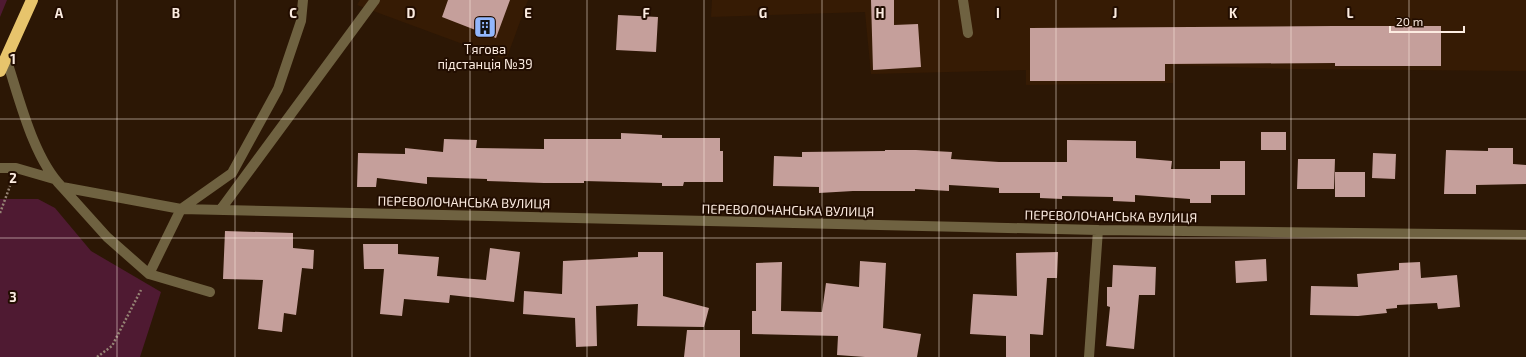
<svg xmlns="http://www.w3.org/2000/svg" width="1526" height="357" viewBox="0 0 1526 357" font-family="'Exo 2',sans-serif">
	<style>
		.built { fill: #361b04 }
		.green { fill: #4f1a32 }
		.building { fill: #c59f9b }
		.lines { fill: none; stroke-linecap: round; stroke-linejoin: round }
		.path { stroke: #958374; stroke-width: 2.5; stroke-dasharray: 2 2; stroke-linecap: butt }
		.minor { stroke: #6f6241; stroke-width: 10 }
		.highway { stroke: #e7c46c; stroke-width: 12 }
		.grid { fill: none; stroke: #fcece1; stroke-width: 1; stroke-opacity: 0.55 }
		.labels { text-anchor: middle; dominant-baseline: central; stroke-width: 4; stroke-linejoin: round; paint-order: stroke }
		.poi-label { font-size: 13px; fill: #fcece1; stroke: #220d00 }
		.street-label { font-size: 13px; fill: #fcece1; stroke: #220d00 }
		.grid-label { font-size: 13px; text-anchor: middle; font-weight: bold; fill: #fcece1; stroke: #220d00; stroke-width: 4; stroke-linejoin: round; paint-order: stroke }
	</style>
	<rect width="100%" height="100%" fill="#2c1705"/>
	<path class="built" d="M360,0H528L506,60L357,5Z
		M712,0H1526V71L1289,69L1174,65L1173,83L1026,85V70L871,74L865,12L711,17Z"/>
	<path class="green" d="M0,0H7L0,17Z
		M0,199H38L55,208L91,251L161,292L140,357H0Z"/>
	<path class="building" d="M448,0H510L496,38L442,17Z
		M871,0H894V25L918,24L921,67L873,70Z
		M618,15L658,17L656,52L616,50Z
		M1335,26H1441V66H1335V63L1165,64V81H1030V28Z
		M1261,132H1286V150H1261Z
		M621,133L662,135V138H720V151H723V182H684L683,186H662V183L584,181V183H544L487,181V179L427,177V184L377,178L376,187H357L358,153L405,154V148L443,152L444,139L477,140L476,148L544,149V139H621Z
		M1067,140L1136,141V158L1172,161L1171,169H1220V161H1245V195H1211V203H1190V199L1135,195V202L1113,201V197L1062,196V199L1040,198V193H999V188L949,185V191L915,189V191H853L819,193V187L773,186L774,156L802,157V152L885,151V150H916L952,152L951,159L999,162H1067Z
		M1488,148H1513V164L1526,165V184L1476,185V194H1444L1446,150L1488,151Z
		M1373,153L1396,154L1395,179L1372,178Z
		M1298,159H1335L1334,189H1297Z
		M1335,172H1365V197H1335Z
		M225,231L293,233V248L314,250L313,269L302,268L296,315L284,313L282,332L258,329L263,280L223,279Z
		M363,244H398V254L439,257L437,276L486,280L490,248L520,252L514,302L450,295L449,303L404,299L402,316L380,314L384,269H364Z
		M638,252H663V296L709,308L704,327L637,326L638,304L596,306L597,346L576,347L575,318L523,314L524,291L562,294L563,261L638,257Z
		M1058,252L1057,278H1047L1043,335L1030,334V357H1006V336L970,334L973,294L1017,296L1016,253Z
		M1266,259L1267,281L1236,283L1235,261Z
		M860,261L886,263L883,328L921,334L917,357H865L837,355L838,336L752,334V311H756V263L782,262L781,311L822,312L826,283L859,287Z
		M1420,262L1421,278L1457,275L1460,307L1438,309L1437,303L1397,305V308L1386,309L1387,313L1358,316L1310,315L1311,286L1358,287L1357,274L1399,270V263Z
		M1113,265L1156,267L1155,295H1139L1134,349L1106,346L1110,307L1107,306V287H1112Z
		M687,330H740V357H684Z"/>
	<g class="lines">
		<path class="path" d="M0,213L10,186
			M97,357L112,346L141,290"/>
		<path class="minor" d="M963,0L968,33
			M6,58C19,97 33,158 62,187L181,209L1098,230L1526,235
			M0,168H16L54,179
			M62,187L107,237L149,274L210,292
			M221,209L375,0
			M149,274L181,209L232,173L278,89L301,21L303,0
			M1089,357L1098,230"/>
		<path class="highway" d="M0,71L32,0"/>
	</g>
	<path class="grid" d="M117,0V357M235,0V357M352,0V357M470,0V357M587,0V357M704,0V357M822,0V357M939,0V357M1056,0V357M1174,0V357M1291,0V357M1409,0V357M0,119H1526M0,238H1526"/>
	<defs>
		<g id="building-square" transform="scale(1.15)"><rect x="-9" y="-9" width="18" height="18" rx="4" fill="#92b7fd" stroke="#220d00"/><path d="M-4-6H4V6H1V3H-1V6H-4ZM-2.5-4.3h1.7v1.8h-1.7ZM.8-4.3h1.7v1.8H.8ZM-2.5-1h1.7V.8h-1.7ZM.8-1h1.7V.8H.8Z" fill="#111"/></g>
	</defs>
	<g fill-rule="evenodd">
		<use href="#building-square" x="485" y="27"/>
	</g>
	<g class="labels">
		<g class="poi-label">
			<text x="485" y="49">Тягова<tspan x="485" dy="15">пiдстанцiя №39</tspan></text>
		</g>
		<g class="street-label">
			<text transform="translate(464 202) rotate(1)">ПЕРЕВОЛОЧАНСЬКА ВУЛИЦЯ</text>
			<text transform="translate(788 210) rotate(1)">ПЕРЕВОЛОЧАНСЬКА ВУЛИЦЯ</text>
			<text transform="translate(1111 216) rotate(1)">ПЕРЕВОЛОЧАНСЬКА ВУЛИЦЯ</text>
		</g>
	</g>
	<g class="grid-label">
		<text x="59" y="18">A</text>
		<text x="176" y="18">B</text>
		<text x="293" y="18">C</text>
		<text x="411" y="18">D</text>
		<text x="528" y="18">E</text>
		<text x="646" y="18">F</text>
		<text x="763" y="18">G</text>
		<text x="880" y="18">H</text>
		<text x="998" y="18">I</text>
		<text x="1115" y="18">J</text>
		<text x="1233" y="18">K</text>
		<text x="1350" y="18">L</text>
		<text x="13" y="64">1</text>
		<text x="13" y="183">2</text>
		<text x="13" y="302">3</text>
	</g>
	<path d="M1390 26v6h74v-6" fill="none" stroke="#fcece1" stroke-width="2"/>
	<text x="1396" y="26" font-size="12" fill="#fcece1" stroke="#220d00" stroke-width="3" paint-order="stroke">20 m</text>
</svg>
